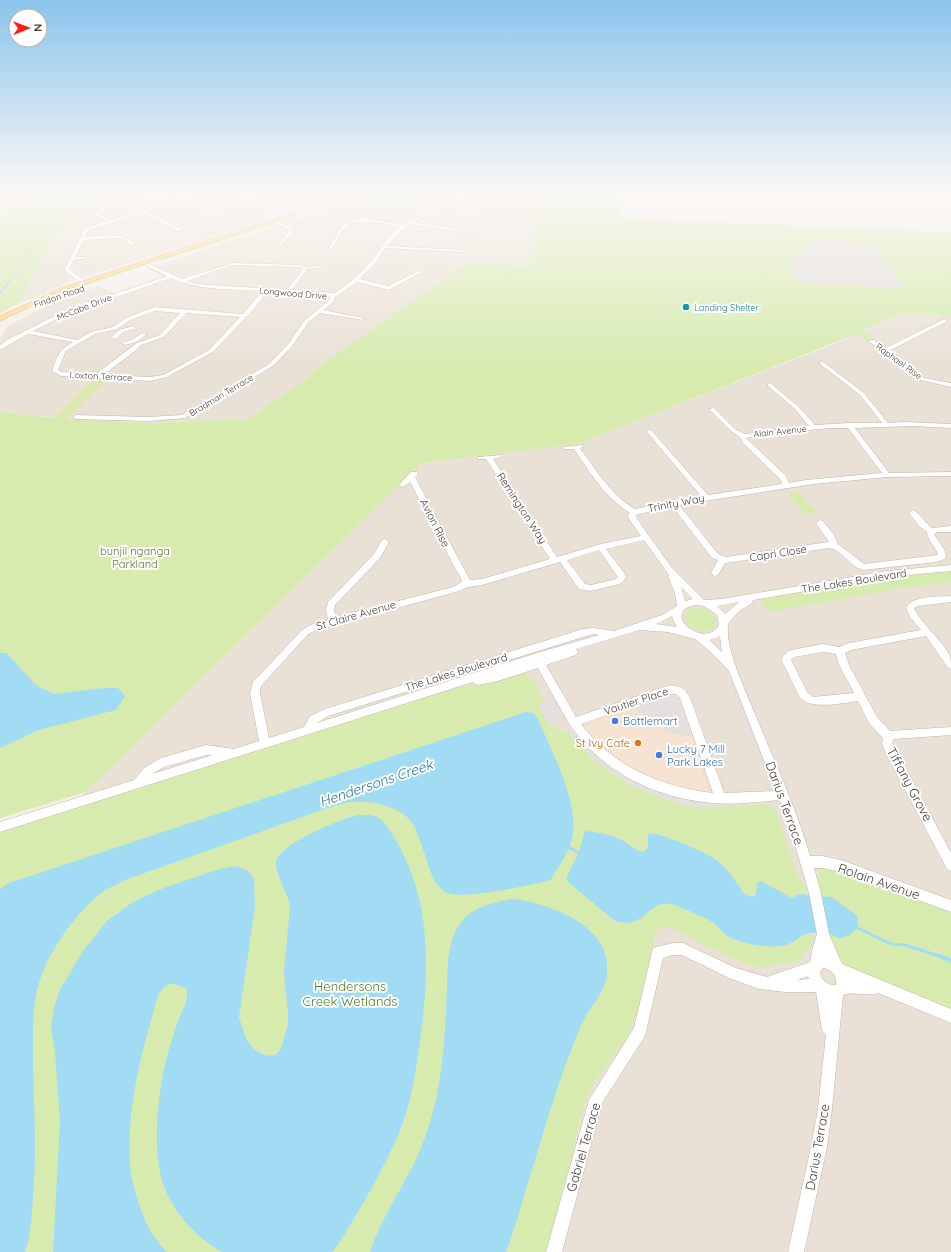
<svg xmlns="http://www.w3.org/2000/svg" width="951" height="1252" viewBox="0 0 951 1252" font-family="Quicksand,sans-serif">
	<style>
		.residential { fill: #e9e1d6 }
		.commercial { fill: #f7e3d2 }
		.industrial { fill: #e4ded9 }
		.education { fill: #eee3d1 }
		.green { fill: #d7ebaf; fill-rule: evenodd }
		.parking { fill: #e3e0dd }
		.water { fill: #a1dcf4 }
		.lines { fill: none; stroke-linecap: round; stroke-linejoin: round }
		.stream-far3 { stroke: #a1dcf4; stroke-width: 1 }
		.stream-far2 { stroke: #a1dcf4; stroke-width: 1.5 }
		.stream-far1 { stroke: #a1dcf4; stroke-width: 3 }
		.stream { stroke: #a1dcf4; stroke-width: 4 }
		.minor-casing { stroke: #c1b6aa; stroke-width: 1 }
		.major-casing { stroke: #eab161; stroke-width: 1 }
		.minor { fill: #fff; fill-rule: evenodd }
		.major { fill: #ffd596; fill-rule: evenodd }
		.culture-dot { fill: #0f9aa8; stroke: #fff; stroke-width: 1.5 }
		.shop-dot { fill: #3f7fe0; stroke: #fff; stroke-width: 1.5 }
		.food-dot { fill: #e8710a; stroke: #fff; stroke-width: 1.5 }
		.labels { text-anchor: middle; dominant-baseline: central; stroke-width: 4; stroke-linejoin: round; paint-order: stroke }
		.far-street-label { font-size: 9px; fill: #483f36; stroke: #fff }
		.far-culture-label { font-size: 9px; fill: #0d838f; stroke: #fff; text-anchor: start }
		.street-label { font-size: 11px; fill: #483f36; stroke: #fff }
		.park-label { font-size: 11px; fill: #517e26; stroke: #fff }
		.shop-label { font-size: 11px; fill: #366cbe; stroke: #fff; text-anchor: start }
		.food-label { font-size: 11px; fill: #c56008; stroke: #fff; text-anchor: end }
		.near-street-label { font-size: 13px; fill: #483f36; stroke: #fff }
		.near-park-label { font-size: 13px; fill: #517e26; stroke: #fff }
		.near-water-label { font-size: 14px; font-style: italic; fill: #257aa1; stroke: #fff }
	</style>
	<rect width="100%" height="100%" fill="#f5efe8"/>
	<path class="residential" d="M0,190H38L25,210L0,212Z
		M49,190H78L42,201Z
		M118,190H122L164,206L214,191L234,190L241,197L275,216L72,281L18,304L66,219L80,207L94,200Z
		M245,190H349L316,203L286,212L252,195Z
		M373,190H540L528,266L466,263L308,375L310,376L249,419L154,423L77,420L0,412V340L8,326L47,306L99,286L114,293L161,277L162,276L148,269L354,200L370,204V210H374L382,207L424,211L409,207L420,201L401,197L408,192L392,195Z
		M901,313L951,316V1252H0V876L422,463L578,444L839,342Z"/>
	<path class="commercial" d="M669,693L680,695L695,736L711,808L635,787L569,732L633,705Z"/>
	<path class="industrial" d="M813,241L873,243L904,288L797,283L789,263Z"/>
	<path class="education" d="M122,190H204L159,204Z"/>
	<path class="green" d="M38,190H49L43,201L79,190H117C92,199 73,207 60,231L80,232V233L59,232L18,304L0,313V212L25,210Z
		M357,190H365L327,206L291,216Z
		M540,190H617L619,218L951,232V316L901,313L864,330L875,339L867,342L856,334L578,444L422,463L86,792L0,818V412L53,418L94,379L106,380L66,419L154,423L249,419L310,376L308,375L466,263L528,266ZM813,241L872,243L904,288L797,283L789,263Z
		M373,191L392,195L408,192L409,193L402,197L421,201L410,207L425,211L416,215L382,207L374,210H370V204L354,200Z
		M284,218L286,219L280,222L163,260L152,261Z
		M141,265H144L80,288L67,289Z
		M799,491L817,513L804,514L787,492Z
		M951,571V582L902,588L768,612L760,599L893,577Z
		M693,608C704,607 713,611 717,621L714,628C697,639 672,617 693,608Z
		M524,670L527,677L534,681L545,702L539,704L551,728L558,726L561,731L569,732C593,771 652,801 697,807C715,809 733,806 751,805C757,805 764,803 769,805C772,807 774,809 776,811L792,862L805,889L814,934L812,941L807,951L799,961L762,968L746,964L700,943L673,928H661L655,933L639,1016L634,1021L627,1038L596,1080L585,1101L560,1204L546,1252H0V832L447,691Z
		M827,868L840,871L951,911V1010L845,968L833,952L818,883L817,879L820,870Z"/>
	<path class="parking" d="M741,680L744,681L808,838H804L789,796Z
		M729,681H732L769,772L766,773Z
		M551,692L565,717L558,719L545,695Z
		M669,693L683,700L695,736L679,735L664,730L665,725L658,722L655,726L643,717L633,705Z
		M545,702L558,726L551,728L538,705Z
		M573,730L598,756L710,802L711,808L697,807L672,802L635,787L614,774L592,758L572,737L569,732Z"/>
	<path class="water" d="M0,653H6L37,686L55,694L103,688H118L125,696L116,710L39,730L0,748Z
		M526,712L534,713L538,719C552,753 582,806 571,842C567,856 557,868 551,880C531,885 464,900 447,893C440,890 436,883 433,878C426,861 422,842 414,826C405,807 370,799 351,802C342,803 332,807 322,810L125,880C117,885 106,888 99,895C71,918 42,960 36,996C32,1018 33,1040 33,1062C34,1107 37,1151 33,1195C32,1214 31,1234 25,1252H0V889L9,883Z
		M358,815C365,815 373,814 379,818C389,825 400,847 405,858C433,917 428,986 419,1048C415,1077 410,1106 399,1133C383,1171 361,1207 340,1242L332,1252H223C210,1246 201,1238 191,1228C179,1216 170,1202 164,1186C151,1151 158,1092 167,1056C170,1046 173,1035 177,1024C180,1013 189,1003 187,990C180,984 170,981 163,988C156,995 155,1008 152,1017C138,1066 125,1121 131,1172C133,1189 144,1222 153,1235C157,1241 162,1247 167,1252H53L60,1121L55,1052L51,1027L54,1007L60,990L83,951L107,921L133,902L161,889L219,869L236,866L246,870L251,874L254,880L255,907L239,1017L246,1039L253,1048L260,1053L268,1056L276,1055L281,1049L288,1024V1012L284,973L290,906C287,892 277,878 276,864C275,845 341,819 358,815Z
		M585,830C597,833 609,834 620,839C628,843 635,851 643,852L648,848V835L649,833C661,833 709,853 718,861C729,870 737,884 745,895L752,897L756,895L757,883L761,881L792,898L799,894L831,897L857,915L858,927L850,935L839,939C833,934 830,934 823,933C798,930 799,944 781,946C764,948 742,944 727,936C722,933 719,927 714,923C708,919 677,905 670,904C648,900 645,930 615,921L568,882L566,879L579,852Z
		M511,899C543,901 599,922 606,957C613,990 591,1001 580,1028C558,1080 543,1135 526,1189C520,1210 514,1231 506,1252H370C381,1218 402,1189 417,1157C446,1095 445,1027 448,960C454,917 470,907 511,899Z"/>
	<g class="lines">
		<path class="stream-far3" d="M10,281L29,261L30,259L29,247L44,226L61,215L66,207L86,199L97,190"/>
		<path class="stream-far2" d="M0,293L11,280"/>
		<path class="stream-far1" d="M567,846L582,855
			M856,927L891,944L905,945L942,957"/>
		<path class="stream" d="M940,956L951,961"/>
		<g class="minor-casing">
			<path id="minor" d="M14,190H18L11,198L4,202L7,204L2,212H0L3,204L0,203V200L9,196Z
				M205,190H212L188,198L222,216V218H220L184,200L147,211L181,229V231H177L144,212L89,230L85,237C102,237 122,231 135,244L131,245L124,239L119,238L84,240L75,257H87L89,258L74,260L69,269L86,282L82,283L68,274L65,269L85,228L107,221L96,216L97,211L117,198L120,199L99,214L111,220Z
				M236,190H241L252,198L290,216L287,217L250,200Z
				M294,190H298L299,193L296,194Z
				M412,190H417L413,193L411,192Z
				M462,190H466L464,193L488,196L486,197L462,195L458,199L447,205L481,213V215L444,206L414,222L474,232L476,234L411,224L401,231L387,246L461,250L463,252L385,248L378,260L360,279L388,286L418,271L422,272L389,290L357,282L335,297L333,302L323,310L363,318V320L320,313L308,323L293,345L273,366L185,418L149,421L76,419L73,417L76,415L149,417L182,415L269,364L289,343L304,321L329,300L330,296L267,292L255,308L213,352L167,377L150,381L61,376L52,371C58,355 58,351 73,342L28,334L0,350V345L7,340L65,311L167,276L147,266V264H149L182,279L233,263L301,265L307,267L320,266H322V268L307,269L292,290L335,293C349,283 363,272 374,258C382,247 388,235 400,227L374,222H352L343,230L332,249H328L340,228L349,220L365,218L403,225L456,197ZM233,265L300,267L303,269L287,290L197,284L187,281ZM171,278C199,291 232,289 262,291L243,314L154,307L126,318L113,327L91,332L77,340L33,331L69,313ZM155,311L180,313L160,335L137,343L96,374L62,372L58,370L66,351L95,334L117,329L130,320ZM186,313L240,317L209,350L163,375L150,377L103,375L135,351L141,345L164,337Z
				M278,222L290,226L293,231L280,247L278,246L289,231L286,228L276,224Z
				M944,319L947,321L946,322L889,351L890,353L924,378L951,383V387L920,380L886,355L884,351L868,341L873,340L886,348Z
				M133,326L136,328L135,329L123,332L116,339L111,338L119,330Z
				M142,333L147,334L138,341L125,345L122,343L134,339Z
				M822,361L864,393L888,423L905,422L951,424V428L912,426L855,428L889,473L951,472V476L887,477L814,484L679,505L718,554L726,557L829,542L816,523L820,520L823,521L834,535L838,544L864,564L938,555C936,547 927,540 927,532L919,526L909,513L913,510C920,513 925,523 932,528L951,526V532H937L934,534L945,551L946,557L945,559L936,562L863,570C849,566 843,550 829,548L725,563L718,575L715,576L711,573L718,560L712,558L672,506L636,515L637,519L672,568L704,600L722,599L887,571L951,565V571L887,577L753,600L752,603L738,612L728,624C725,649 746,691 755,714C774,761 796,807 810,856H822L841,860L951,900V912L841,872L822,868H814L821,893L829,934L842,964L951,1009V1023L878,993C868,997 855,991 843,995L832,1109L827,1147L804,1252H788L811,1147L818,1109L826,1035L822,1030L816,992H785L759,989L729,978L682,955H673L663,958L645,1036L602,1103L562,1252H546L589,1100L634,1028L653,948L673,943H683L736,968L767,977L810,962L812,951L817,934L809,893L793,838L780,800C757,802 735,805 713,803C663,799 614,778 582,740C578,735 572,729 569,723C558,705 548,686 538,668L498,681L477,685L473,682L0,832V822L134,780L144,768L161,758L206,745L234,749L259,741L250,693L253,682L301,631L310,625L328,620L326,610L328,602L374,554L382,540L385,539L389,542L380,558L335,605L334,610L336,617L453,587L462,582L460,576L455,568L410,482L403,487L399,485L411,472H417L418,474L415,477L470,580L482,579L550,559L486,459H478V457L501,455V457L493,459L557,557L601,544L641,536L629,519L628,515L630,513C605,498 590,472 574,449H563V447L583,445V447L580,448C596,470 611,495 635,509L669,502L673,500H676L701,496L647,432V430H651L708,495L782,484L780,479L743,443L740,437L731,431L709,409L714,408L735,429L745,434L809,426L795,409L768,386V384L770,383L799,407L815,425L849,423H882L860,395L820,364L819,363ZM830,428H848L882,473L806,480L789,483L786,476L746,438L768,434ZM644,540L669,575L668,576L675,593L677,606L662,615L614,631L594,628L583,629L325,709L310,716L304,727L269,738L260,693L261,686L307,635L316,630L456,592L468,587L482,585L560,562L579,589L591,591L619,584C623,583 624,580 626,577L625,574L606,549ZM599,550L618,577L616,579L591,585L585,584L567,560ZM681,587L693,599L685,601ZM739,602L725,614L717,606ZM696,605L704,606L717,615L719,625C705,651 658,611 696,605ZM672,616L673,620L677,627L656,624ZM640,630L668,632L695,639L712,653L729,671L776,791L724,793L691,700C686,689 679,684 667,686L576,717L546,665L576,655L578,652L576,649ZM594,634L599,635L537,653L317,723L328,716L583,637ZM720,636L722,652L709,640ZM667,694H676L680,698L713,793C661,787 613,766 581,724ZM206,755H213L152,774L164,767ZM823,968C831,969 838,976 836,985C827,986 821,980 820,971ZM808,976L809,979L797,980Z
				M951,596V602L918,606L914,608C921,624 942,640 950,656C951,660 951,665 951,669L948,668L926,636L851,650L845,653L849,665L877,717L890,731L951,727V735L894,739L892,743L951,853V871L947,869L886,754L882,743L883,738L869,723L858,701C842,703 812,710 800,698L781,659L788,651L791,650L823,644L839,647L849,643L921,630L910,617L906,608C913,595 937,597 951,596ZM823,652L836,654L839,665L854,693L813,697L807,692L791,660L794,657Z"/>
		</g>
		<g class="major-casing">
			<path id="major" d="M351,190H358L317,208L68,289L0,321V316L64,287L313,206Z
				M362,190H368L352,199L348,198Z"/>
		</g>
		<use href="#minor" class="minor"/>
		<use href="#major" class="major"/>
	</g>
	<linearGradient id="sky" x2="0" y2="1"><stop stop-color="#8bc4ed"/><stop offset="0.52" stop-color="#faf8f5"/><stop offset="1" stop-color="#faf8f5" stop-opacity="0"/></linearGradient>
	<rect width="951" height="366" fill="url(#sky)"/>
	<circle class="culture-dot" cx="686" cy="307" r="4"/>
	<g class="shop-dot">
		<circle cx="615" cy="721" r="4"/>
		<circle cx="659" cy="755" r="4"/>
	</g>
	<circle class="food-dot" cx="638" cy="743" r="4"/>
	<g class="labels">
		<g class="far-street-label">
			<text transform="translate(293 293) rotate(5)">Longwood Drive</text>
			<text transform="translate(59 296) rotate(-19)">Findon Road</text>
			<text transform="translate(84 307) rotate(-21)">McCabe Drive</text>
			<text transform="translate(899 361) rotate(36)">Raphael Rise</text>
			<text transform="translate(101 376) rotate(3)">Loxton Terrace</text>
			<text transform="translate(221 395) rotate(-31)">Bradman Terrace</text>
			<text transform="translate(780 431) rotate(-6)">Alain Avenue</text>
		</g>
		<g class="far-culture-label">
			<text x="694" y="307">Landing Shelter</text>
		</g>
		<g class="street-label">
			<text transform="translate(676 503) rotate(-11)">Trinity Way</text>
			<text transform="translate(522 508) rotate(57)">Remington Way</text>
			<text transform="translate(435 523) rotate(63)">Avion Rise</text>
			<text transform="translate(778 553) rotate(-9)">Capri Close</text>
			<text transform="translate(854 581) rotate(-9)">The Lakes Boulevard</text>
			<text transform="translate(356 615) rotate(-16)">St Claire Avenue</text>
			<text transform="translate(456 672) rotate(-17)">The Lakes Boulevard</text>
			<text transform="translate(636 701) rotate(-18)">Vautier Place</text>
		</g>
		<g class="park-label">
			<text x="135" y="551">bunjil nganga<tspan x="135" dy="13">Parkland</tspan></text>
		</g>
		<g class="shop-label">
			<text x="623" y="721">Bottlemart</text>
			<text x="667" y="749">Lucky 7 Mill<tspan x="667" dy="13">Park Lakes</tspan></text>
		</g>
		<g class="food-label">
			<text x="630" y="743">St Ivy Cafe</text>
		</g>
		<g class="near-street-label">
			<text transform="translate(910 784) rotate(62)">Tiffany Grove</text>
			<text transform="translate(785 803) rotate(70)">Darius Terrace</text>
			<text transform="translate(879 881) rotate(19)">Rolain Avenue</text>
			<text transform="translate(583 1147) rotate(-74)">Gabriel Terrace</text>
			<text transform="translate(817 1147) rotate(-80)">Darius Terrace</text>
		</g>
		<g class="near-park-label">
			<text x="350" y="986">Hendersons<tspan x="350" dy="15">Creek Wetlands</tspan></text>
		</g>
		<g class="near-water-label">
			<text transform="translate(376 783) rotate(-19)">Hendersons Creek</text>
		</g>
	</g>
	<g transform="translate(28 28) rotate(89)"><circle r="19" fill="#ffffff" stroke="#b6b2af"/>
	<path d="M0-3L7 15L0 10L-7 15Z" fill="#ff1d14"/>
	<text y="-6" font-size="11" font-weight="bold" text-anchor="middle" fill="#483f36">N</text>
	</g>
</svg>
